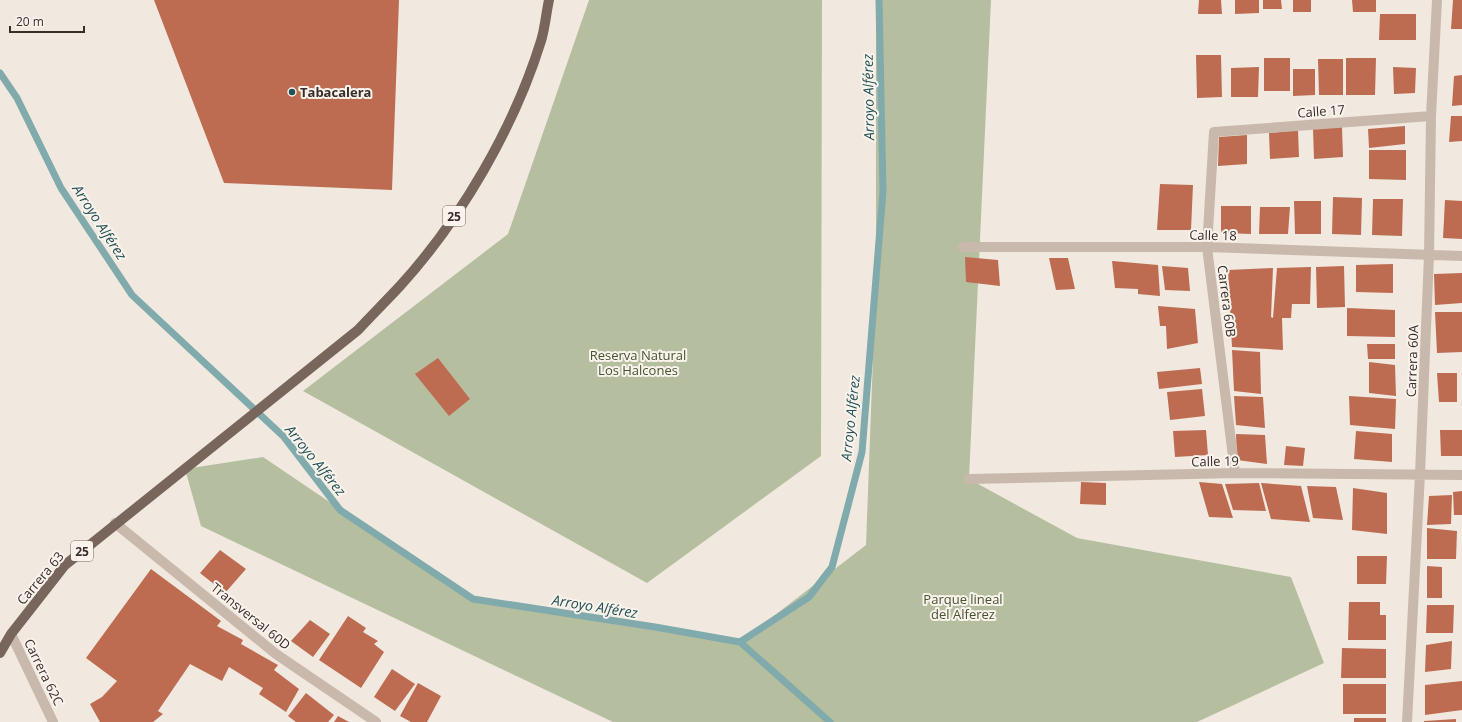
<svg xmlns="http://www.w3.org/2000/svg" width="1462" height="722" viewBox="0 0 1462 722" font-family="'Open Sans',sans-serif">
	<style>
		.green { fill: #b5bfa0 }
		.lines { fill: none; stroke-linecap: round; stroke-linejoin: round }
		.stream { stroke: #80aaac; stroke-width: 7 }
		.building { fill: #bd6c52 }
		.minor { stroke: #c9b9ac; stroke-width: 10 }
		.tertiary { stroke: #c9b9ac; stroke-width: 10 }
		.primary { stroke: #78665d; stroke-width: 10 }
		.poi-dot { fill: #235256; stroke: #f9f3ec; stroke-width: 1.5 }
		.labels { text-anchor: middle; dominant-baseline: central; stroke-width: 4; stroke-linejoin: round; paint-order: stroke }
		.shield { fill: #f9f3ec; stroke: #716964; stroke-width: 1 }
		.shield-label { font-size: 12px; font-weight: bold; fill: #372e2a }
		.poi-label { font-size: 13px; font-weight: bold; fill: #372e2a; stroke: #f9f3ec; text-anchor: start }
		.street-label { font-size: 13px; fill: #372e2a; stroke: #f9f3ec }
		.park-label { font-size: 13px; fill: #475430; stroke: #f9f3ec }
		.water-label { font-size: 14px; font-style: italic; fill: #235256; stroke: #f9f3ec }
	</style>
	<rect width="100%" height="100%" fill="#f1e9df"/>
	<path class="green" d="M589,0H822L821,456L647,583L303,391L508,234Z
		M876,0H991L969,479L1077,538L1291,577L1324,663L1197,722H613L201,526L185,469L263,457L473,599L740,642L866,545L876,277Z"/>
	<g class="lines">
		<path class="stream" d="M0,73L17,98L61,188L132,295L284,437L340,510L473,599L655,627L740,642L809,597L832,567L862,452L883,191L879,0
			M740,642L830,722"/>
	</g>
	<path class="building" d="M154,0H399L392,190L224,183Z
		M1199,0H1221L1222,14H1198Z
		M1235,0H1259V13L1235,14Z
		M1263,0H1281L1282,9H1263Z
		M1293,0H1311V12H1293Z
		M1352,0H1376V12H1353Z
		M1453,0H1462V29H1451Z
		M1380,14H1416V40H1379Z
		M1196,55H1221L1222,97L1197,98Z
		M1264,58H1290V91H1264Z
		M1346,58H1376L1375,95H1346Z
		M1318,59H1343V95H1319Z
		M1259,67L1258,97H1231V68Z
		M1393,67L1416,68L1415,93L1394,94Z
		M1293,69H1315V95L1293,96Z
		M1462,75V105L1452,106L1454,76Z
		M1451,116H1462V141L1449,142Z
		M1405,126V144L1369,148L1368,129Z
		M1342,127L1343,157L1314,159L1313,129Z
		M1298,130L1299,157L1270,159L1269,133Z
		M1247,135V164L1218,166L1219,137Z
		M1369,150H1406V180L1369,179Z
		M1160,184L1193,185L1191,230H1157Z
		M1333,197L1362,198L1361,235L1332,234Z
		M1373,199H1403L1402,236L1372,235Z
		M1445,200L1462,201V239L1443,238Z
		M1294,201H1321V234H1295Z
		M1221,206H1251V234L1221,233Z
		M1260,207H1290L1288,234H1259Z
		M965,257L998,260L1000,286L966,282Z
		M1049,258H1068L1075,289L1056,290Z
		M1112,261L1158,265L1160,296L1138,294V289L1115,288Z
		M1393,264V293L1356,292V265Z
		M1162,266L1188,268L1190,291L1165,290Z
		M1344,266L1345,307L1317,308L1316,267Z
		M1311,267L1310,304H1292L1291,318H1282L1283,350L1232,347L1228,270L1273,268L1271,317L1273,318L1277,268Z
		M1462,273V303L1435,305L1434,274Z
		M1158,306L1195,309L1198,343L1167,349L1166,326H1160Z
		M1347,308L1395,310V337L1347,336Z
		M1435,312H1462V352L1437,353Z
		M1367,344H1395V359H1368Z
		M1232,350L1260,352L1261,394L1234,391Z
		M438,358L470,399L449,416L415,374Z
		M1369,362L1395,365L1396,396L1369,393Z
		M1200,368L1202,384L1159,389L1157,372Z
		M1437,373H1457V402H1439Z
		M1202,389L1205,416L1170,420L1167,392Z
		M1234,396L1263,397L1265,428L1236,425Z
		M1349,396L1396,399L1395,429L1350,425Z
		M1206,430L1208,455L1175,457L1173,431Z
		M1440,430H1462V456H1441Z
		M1356,431L1392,434V462L1354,459Z
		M1236,434L1265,435L1267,464L1237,460Z
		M1286,446L1305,448L1303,466L1284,465Z
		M1081,482L1106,483V505L1080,504Z
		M1199,482L1222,484L1233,518L1209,517Z
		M1259,483L1266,511L1233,510L1225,484Z
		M1261,483L1301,486L1310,522L1271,519Z
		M1307,486L1336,487L1343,520L1313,518Z
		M1353,488L1387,493V534L1352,530Z
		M1462,491V515H1454L1453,492Z
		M1452,495L1451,524L1427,525L1429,496Z
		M1427,528L1457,531L1456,559H1427Z
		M220,550L246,569L225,593L200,573Z
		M1357,556H1387L1386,584H1357Z
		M1427,566L1442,567V598H1427Z
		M151,569L221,621L217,626L243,640L241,644L278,665L274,670L299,689L286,712L259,694L263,688L229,667L222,681L190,664L158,711L163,714L153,722H100L90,704L102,697L117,681L86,658Z
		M1349,602H1380V615H1386V640H1348Z
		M1427,605H1454L1453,633H1426Z
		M348,616L366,628L363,632L378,641L374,644L384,652L361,688L319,660Z
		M310,620L330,634L313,657L291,641Z
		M1452,641L1451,669L1425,672L1426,645Z
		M1342,648L1386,649V678H1341Z
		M392,669L415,684L395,711L374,697Z
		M1462,681V710L1425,715V685Z
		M418,683L441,696L427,722H411L400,716Z
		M1343,684H1386V714H1343Z
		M306,693L334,715L328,722H296L288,716Z
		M338,716L349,722H334Z
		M1354,718H1386V722H1354Z
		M1456,719V722H1424V721Z"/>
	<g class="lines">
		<path class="minor" d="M963,247H1207L1462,256
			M1235,473L1207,247L1214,132L1431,116
			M969,479L1235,473L1462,475
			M11,634L53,722
			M1407,722L1420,474L1429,255L1431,116L1437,0"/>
		<path class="tertiary" d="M115,523L276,654L376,722"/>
		<path class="primary" d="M0,653L11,634L65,565L358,330C372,315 386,301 400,286C461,219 514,128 541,41C545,28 546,14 549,0"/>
	</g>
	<circle class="poi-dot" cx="292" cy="92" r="4"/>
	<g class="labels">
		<g class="shield">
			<rect x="443" y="206" width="22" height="20" rx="3"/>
			<rect x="71" y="541" width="22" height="20" rx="3"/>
		</g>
		<g class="shield-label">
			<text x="454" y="216">25</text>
			<text x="82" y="551">25</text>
		</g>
		<g class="poi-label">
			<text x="300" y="92">Tabacalera</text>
		</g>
		<g class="street-label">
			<text transform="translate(1321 111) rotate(-4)">Calle 17</text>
			<text transform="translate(1213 235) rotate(1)">Calle 18</text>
			<text transform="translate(1227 301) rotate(83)">Carrera 60B</text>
			<text transform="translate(1412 361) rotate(-88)">Carrera 60A</text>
			<text transform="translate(1215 461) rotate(-1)">Calle 19</text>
			<text transform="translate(40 578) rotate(-50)">Carrera 63</text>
			<text transform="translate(251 616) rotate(39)">Transversal 60D</text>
			<text transform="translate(44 672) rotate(64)">Carrera 62C</text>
		</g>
		<g class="park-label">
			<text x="638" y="355">Reserva Natural<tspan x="638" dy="15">Los Halcones</tspan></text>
			<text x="963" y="599">Parque lineal<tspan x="963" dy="15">del Alferez</tspan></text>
		</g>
		<g class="water-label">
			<text transform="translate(868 97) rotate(-91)">Arroyo Alférez</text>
			<text transform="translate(100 222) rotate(57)">Arroyo Alférez</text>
			<text transform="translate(850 418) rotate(-84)">Arroyo Alférez</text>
			<text transform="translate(316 460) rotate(51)">Arroyo Alférez</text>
			<text transform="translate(595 606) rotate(9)">Arroyo Alférez</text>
		</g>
	</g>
	<path d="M10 26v6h74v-6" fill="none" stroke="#372e2a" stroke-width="2"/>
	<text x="16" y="26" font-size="12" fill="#372e2a" stroke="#f9f3ec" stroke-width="3" paint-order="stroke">20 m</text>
</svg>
